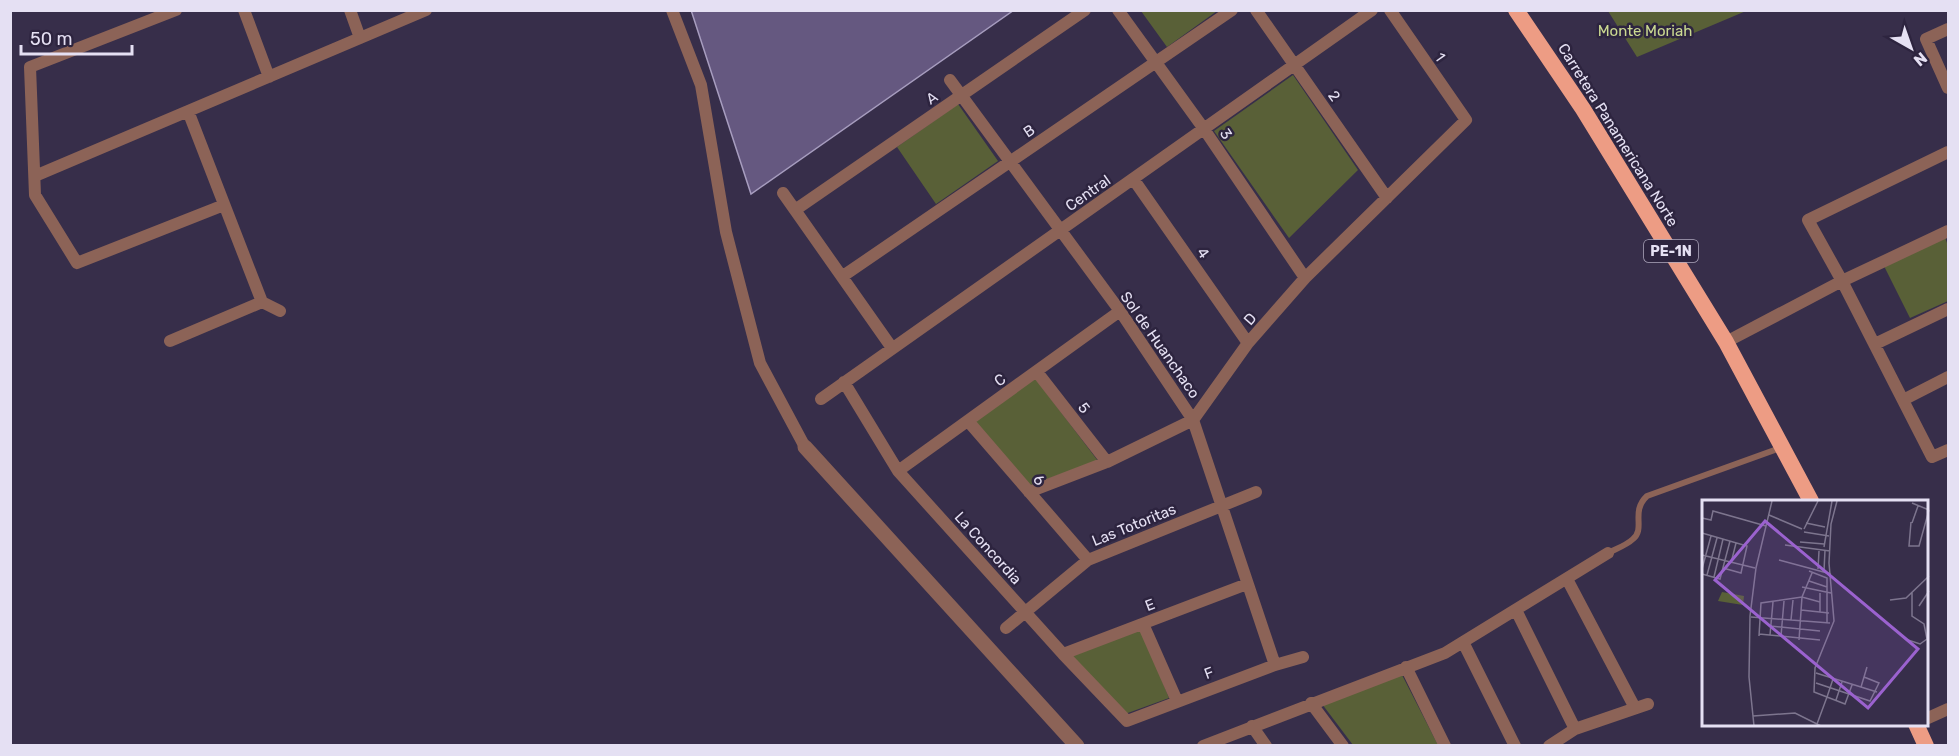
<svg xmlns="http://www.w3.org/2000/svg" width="1959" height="756" viewBox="0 0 1959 756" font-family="Rubik,sans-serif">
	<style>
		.green { fill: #596037 }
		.building { fill: #655880; stroke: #a79dbf; stroke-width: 1.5 }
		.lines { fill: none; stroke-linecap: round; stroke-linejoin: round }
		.service { stroke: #8c6357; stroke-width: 6 }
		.minor { stroke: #8c6357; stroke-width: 12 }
		.tertiary { stroke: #8c6357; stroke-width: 15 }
		.trunk { stroke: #ed9c84; stroke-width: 16 }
		.labels { text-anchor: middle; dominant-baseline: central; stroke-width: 5; stroke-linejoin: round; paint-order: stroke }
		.shield { fill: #2d243f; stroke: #aea8bd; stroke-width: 1.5 }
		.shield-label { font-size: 14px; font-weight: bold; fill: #e5e0f3 }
		.park-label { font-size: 15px; fill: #cbd991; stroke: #2d243f }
		.street-label { font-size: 15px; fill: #e5e0f3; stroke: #2d243f }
		.inset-road { fill: none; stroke: #7d758e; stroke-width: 1.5 }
		.view { fill: #9b62cf; fill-opacity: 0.15; stroke: #9b62cf; stroke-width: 3 }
		.inset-edge { fill: none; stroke: #e5e0f3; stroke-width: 3 }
	</style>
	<rect width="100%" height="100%" fill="#372e4a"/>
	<path class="green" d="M1141,11H1217L1167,47Z
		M1608,11H1746L1637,57Z
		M1293,75L1358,170L1289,238L1214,131Z
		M958,104L998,161L936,204L897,147Z
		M1945,237L1948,246V301L1910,318L1884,266Z
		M1035,378L1098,461L1028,486L972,422Z
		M1141,628L1169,698L1125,714L1069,657Z
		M1402,675L1438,745H1353L1322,704Z"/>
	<path class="building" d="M691,10H1014L751,194Z"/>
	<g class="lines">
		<path class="service" d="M1608,553C1616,549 1627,545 1633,539C1646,528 1630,512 1647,496L1780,448"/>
		<path class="minor" d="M176,10L30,67L35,195L77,263L224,205
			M244,10L269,77
			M350,10L360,38
			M672,10L701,85L726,232L760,363L805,447
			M1118,10L1204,129L1305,278
			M1256,10L1387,198
			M1948,29L1926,39L1948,88
			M950,80L1120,311L1193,420L1275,665
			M188,111L262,302
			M1948,152L1808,220L1842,281L1932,457L1948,450
			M35,176L426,10
			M1134,180L1248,343
			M783,193L892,348
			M795,210L1085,10
			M843,276L1232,10
			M170,341L262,302L280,311
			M1726,342L1842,281L1948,231
			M1875,344L1948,309
			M1037,372L1107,462
			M844,382L898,471L1063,654L1127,721L1275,665L1303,657
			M821,399L1372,10
			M1903,400L1948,377
			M968,421L1088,560
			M898,471L1120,311
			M1029,492L1107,462L1193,420L1248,343L1305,278L1466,120L1390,10
			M1567,579L1635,708
			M1516,610L1575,729
			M1143,624L1177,701
			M1006,628L1088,560L1256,492
			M1463,642L1515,746
			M1063,654L1247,584
			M1406,667L1445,746
			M1311,703L1343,746
			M1928,718L1948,709
			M1252,726L1266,746
			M1203,746L1445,653L1608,553
			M1549,746L1575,729L1648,704"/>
		<path class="tertiary" d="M805,447L1077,746"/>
		<path class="trunk" d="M1516,10L1583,109L1726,342L1811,501
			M1916,724L1926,746"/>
	</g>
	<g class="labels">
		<rect class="shield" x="1644" y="240" width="54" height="22" rx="4.5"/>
		<g class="shield-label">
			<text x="1671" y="251">PE-1N</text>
		</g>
		<g class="park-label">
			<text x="1645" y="31">Monte Moriah</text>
		</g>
		<g class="street-label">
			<text transform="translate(1440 57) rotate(55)">1</text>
			<text transform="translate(1334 96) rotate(55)">2</text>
			<text transform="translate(932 98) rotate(-34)">A</text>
			<text transform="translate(1029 131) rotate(-34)">B</text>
			<text transform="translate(1226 134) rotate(56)">3</text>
			<text transform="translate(1618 135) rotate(58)">Carretera Panamericana Norte</text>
			<text transform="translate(1088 193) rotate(-35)">Central</text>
			<text transform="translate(1203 253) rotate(55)">4</text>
			<text transform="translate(1250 319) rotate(-49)">D</text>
			<text transform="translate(1160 345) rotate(55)">Sol de Huanchaco</text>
			<text transform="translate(1000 380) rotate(-35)">C</text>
			<text transform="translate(1084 408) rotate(52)">5</text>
			<text transform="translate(1039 480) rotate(49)">6</text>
			<text transform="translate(1134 525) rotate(-22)">Las Totoritas</text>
			<text transform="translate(988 548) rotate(48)">La Concordia</text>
			<text transform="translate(1150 605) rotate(-21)">E</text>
			<text transform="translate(1209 673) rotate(-20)">F</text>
		</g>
	</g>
	<g transform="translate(1702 500)">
		<rect width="226" height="226" fill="#372e4a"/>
		<path d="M20,92L42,96L41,105L16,101Z" fill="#596037"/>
		<path class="inset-road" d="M210,3L227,10M67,15L100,29M0,18L9,20L11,11L64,26M209,22L207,46H217L227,10M104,23L123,27M210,23L216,6M102,29L116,1M102,32L127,36M0,33L45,46L39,73L21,68M98,42L122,44M83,45L128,51M122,47L130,1M0,55L53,68M77,60L129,74M29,63L34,43M0,69L9,36M116,69L117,51M107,71L125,78V123M122,71L123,50M0,74L18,79L28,41M5,75L15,38M12,77L21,39M107,81L125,87M100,87L129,93M118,93V112M188,100L204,98L227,76M217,106L227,91M99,110L127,113M49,117L128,123M89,120L91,100M68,126L118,131M57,134L118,140M68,135L71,102M57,136L59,103L100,97L118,102M79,136L82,101M203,139L218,144L225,139L222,124L210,116V92M97,140L100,97L110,73M114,173L175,192M131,179L125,197L143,204L150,185M114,183L168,201L177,183L162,177M159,187L165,167M134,200L140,182M51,216L93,213L119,226M115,224L125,197L112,192L113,168L132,121L127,63L129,24L135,1M52,226L47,177L48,116L54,68L70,1"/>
		<path class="view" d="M63,21L216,149L166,208L13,80Z"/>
		<rect width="226" height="226" class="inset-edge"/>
	</g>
	<rect width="1959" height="756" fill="none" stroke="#e5e0f3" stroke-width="24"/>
	<g transform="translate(1911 48) rotate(140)" stroke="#2d243f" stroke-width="4.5" paint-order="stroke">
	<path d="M0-4.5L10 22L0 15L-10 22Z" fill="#e5e0f3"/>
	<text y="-9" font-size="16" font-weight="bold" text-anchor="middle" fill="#e5e0f3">N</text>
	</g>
	<path d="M21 45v9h111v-9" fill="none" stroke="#e5e0f3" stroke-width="3"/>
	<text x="30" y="45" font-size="18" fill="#e5e0f3" stroke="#2d243f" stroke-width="4.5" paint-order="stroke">50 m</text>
</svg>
